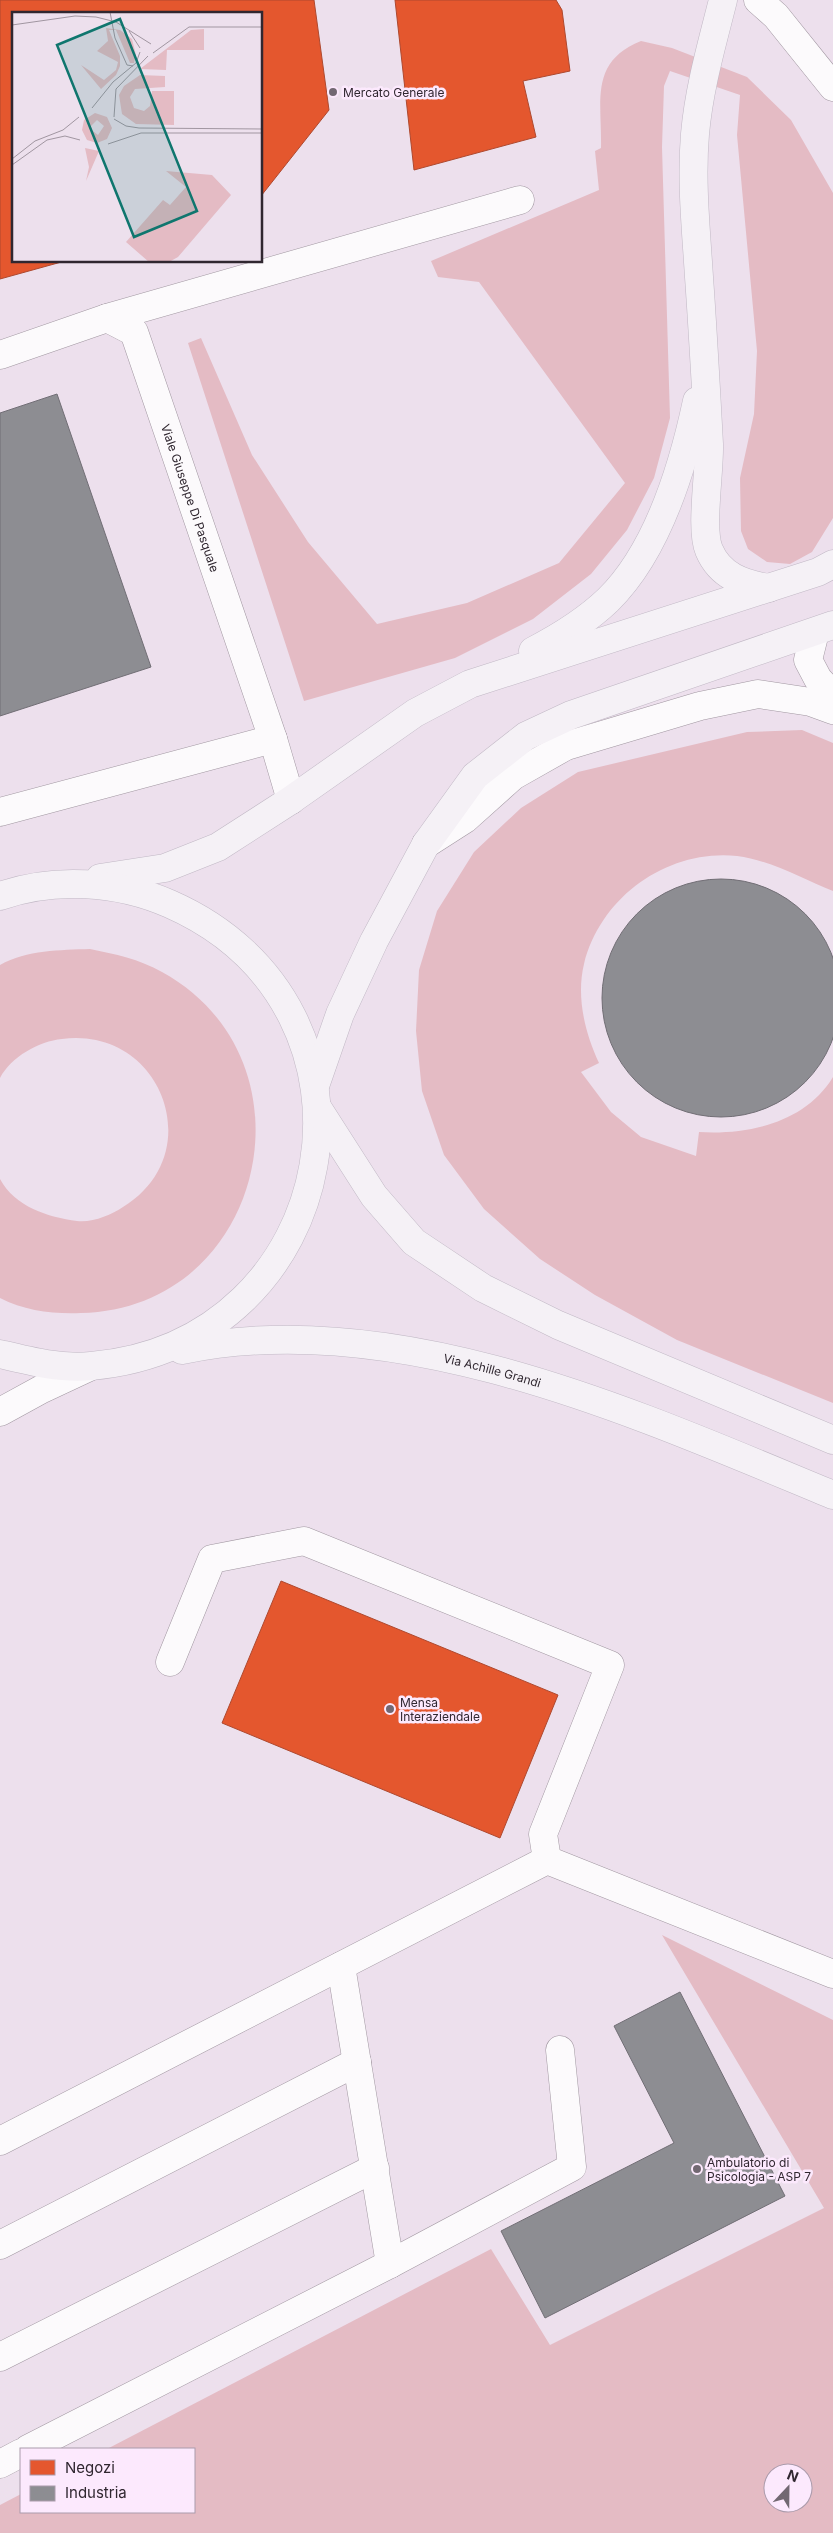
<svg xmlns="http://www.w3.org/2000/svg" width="833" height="2533" viewBox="0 0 833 2533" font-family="Inter,sans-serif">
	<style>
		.green { fill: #e4bbc4; fill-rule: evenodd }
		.shops { fill: #e4572e; stroke: #ae492f }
		.industry { fill: #8d8d92; stroke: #716e75 }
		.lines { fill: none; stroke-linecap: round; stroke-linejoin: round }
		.minor-casing { stroke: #a197a1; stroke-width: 29 }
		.major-casing { stroke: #c1b8c5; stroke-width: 29 }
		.minor { stroke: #fcfafc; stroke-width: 28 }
		.major { stroke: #f5f1f6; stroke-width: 28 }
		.poi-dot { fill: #726872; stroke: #fce9fd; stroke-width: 2 }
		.labels { text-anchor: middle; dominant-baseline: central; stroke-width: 5; stroke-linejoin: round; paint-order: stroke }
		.poi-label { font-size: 12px; fill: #302730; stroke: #fce9fd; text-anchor: start }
		.street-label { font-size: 12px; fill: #302730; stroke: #fce9fd }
		.inset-road { fill: none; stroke: #a196a1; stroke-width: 1 }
		.view { fill: #0f766e; fill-opacity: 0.15; stroke: #0f766e; stroke-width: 2.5 }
		.inset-edge { fill: none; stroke: #302730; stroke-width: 2.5 }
	</style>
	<rect width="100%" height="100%" fill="#ede0ed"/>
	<path class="green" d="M641,41L672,48L747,77L791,120L833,193V518L812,552L790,564L767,562L748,549L741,531L740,478L754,414L757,351L737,135L740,95L670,71L664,86L662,147L670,418L654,478L627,530L591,574L533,619L455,658L304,701L188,343L201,338L252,455L308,542L377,624L467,603L559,563L625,483L479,282L438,277L431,261L599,190L595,151L601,148C602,101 589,62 641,41Z
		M802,730L833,743V891C803,879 770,860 737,856C668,849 601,896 584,964C576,997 585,1033 599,1063L581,1072L611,1112L641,1137L696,1156L699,1132C748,1135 805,1123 833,1077V1403L677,1340L595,1295L540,1259L484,1209L444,1155L422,1091L416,1031L419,970L437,911L474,852L521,808L578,772L747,732Z
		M90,949C115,954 139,959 162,972C322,1060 265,1309 81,1313C53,1314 25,1311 0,1298V1179C15,1207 48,1217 77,1221C92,1223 111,1215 123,1207C210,1154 162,1026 62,1039C39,1041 11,1057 0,1078V965C27,950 60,950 90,949Z
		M662,1935L833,2020V2533H0V2505L21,2494V2512H194V2449H107L491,2249L550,2345L824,2208ZM773,2473H803V2503H773Z"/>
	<path class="shops" d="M0,0H314L329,110L261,196V14H14V261H65L0,279Z
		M395,0H556L562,10L570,71L523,81L536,137L414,170Z
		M281,1581L558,1695L500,1838L222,1723Z"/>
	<path class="industry" d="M57,394L151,667L0,716V413Z
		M602 998a119 119 0 1 1 238 0a119 119 0 1 1-238 0Z
		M680,1992L785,2196L545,2318L501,2231L674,2143L614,2026Z"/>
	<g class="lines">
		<g class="minor-casing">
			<g id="minor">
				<path d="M758,0L776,16L833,87"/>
				<path d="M107,318L520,200"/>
				<path id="s1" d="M0,355L107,318L134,332L273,739L291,800"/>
				<path d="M815,632L808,660L818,679L833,695"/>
				<path d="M0,812L273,739"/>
				<path d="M426,844L465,819L513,776L566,746L700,706L758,694L811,702L833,710"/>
				<path d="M0,1412L42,1389L89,1367"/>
				<path d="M170,1662L212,1559L304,1541L610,1665L543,1834L547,1860"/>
				<path d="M341,1966L390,2264"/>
				<path d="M0,2141L547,1860L833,1974"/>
				<path d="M0,2245L357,2062"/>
				<path d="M0,2357L375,2168"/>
				<path d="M28,2449L390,2264L572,2167L560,2050"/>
				<path d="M0,2464L21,2453"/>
			</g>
		</g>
		<g class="major-casing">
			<g id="major">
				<path d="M723,0C712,44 699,88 695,134C691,182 696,229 699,277C703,333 706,388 709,444C710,470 700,529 709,550C720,576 743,584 769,588"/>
				<path d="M533,651C560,637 586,621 608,600C657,552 683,467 697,401"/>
				<path d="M100,878L165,868L218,847L291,800L415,713L470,684L818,572L833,564"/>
				<path d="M0,896C54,877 118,881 170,904C404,1007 345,1344 91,1366C60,1369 29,1361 0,1354"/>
				<path d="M315,1086L340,1014L374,941L426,844L475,776L526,736L571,715L833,625"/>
				<path d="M317,1107L374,1196L414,1242L483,1288L558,1325L833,1440"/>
				<path id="s2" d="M182,1350C398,1305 637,1414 833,1495"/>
			</g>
		</g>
		<use href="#minor" class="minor"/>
		<use href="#major" class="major"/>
	</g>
	<g class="poi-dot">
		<circle cx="333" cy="92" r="5"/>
		<circle cx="390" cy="1709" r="5"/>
		<circle cx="697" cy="2169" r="5"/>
	</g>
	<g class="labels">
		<g class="poi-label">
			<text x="343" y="92">Mercato Generale</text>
			<text x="400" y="1702">Mensa<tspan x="400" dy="14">Interaziendale</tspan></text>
			<text x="707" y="2162">Ambulatorio di<tspan x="707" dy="14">Psicologia - ASP 7</tspan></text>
		</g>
		<g class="street-label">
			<text stroke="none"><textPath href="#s1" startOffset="319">Viale Giuseppe Di Pasquale</textPath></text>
			<text stroke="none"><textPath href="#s2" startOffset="314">Via Achille Grandi</textPath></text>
		</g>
	</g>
	<g transform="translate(12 12)">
		<rect width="250" height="250" fill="#ede0ed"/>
		<path d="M94,16L108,18L120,27L124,43L122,51H118L104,18H97L108,44V54L104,63L89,77L69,53L92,68L104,58L106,50L85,39L96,29ZM192,17V38H155L154,58L128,57L179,18ZM128,63L153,64V75L123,77L118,85L122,96L132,99L138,94L140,79H162V113L124,112L110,102L107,83L112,74ZM83,101L95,105L100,116L95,127L85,131L75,128L70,118L72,108ZM85,108L92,114L86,123L77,116ZM73,136L87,139L74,169L77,155ZM154,159L200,163L219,183L166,245L157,250H137L114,230L151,188L158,193L174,175Z" fill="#e4bbc4" fill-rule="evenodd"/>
		<path class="inset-road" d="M98,0L103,26L115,53L121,54M0,13L63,4L84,5L104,10L139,32M117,19L128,36M141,41L177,15H250M80,96L101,70L124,51L128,40M102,105L104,77L136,44M102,107L114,114L127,116L250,117M96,132L129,121H250M0,147L23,129L51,118L67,105M0,153L35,128L53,124L68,128"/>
		<path class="view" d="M108,7L185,199L122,225L45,33Z"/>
		<rect width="250" height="250" class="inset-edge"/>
	</g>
	<rect x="20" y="2448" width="175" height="65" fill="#fce9fd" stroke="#aa9bab"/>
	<rect x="30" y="2460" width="25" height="15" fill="#e4572e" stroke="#aa9bab"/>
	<text x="65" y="2473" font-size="15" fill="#302730">Negozi</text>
	<rect x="30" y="2486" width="25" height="15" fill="#8d8d92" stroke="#aa9bab"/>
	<text x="65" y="2498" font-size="15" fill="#302730">Industria</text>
	<g transform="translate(788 2488) rotate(22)"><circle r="24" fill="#fce9fd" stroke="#aa9bab"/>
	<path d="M0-4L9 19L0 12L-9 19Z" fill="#726872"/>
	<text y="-8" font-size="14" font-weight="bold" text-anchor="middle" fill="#302730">N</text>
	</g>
</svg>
